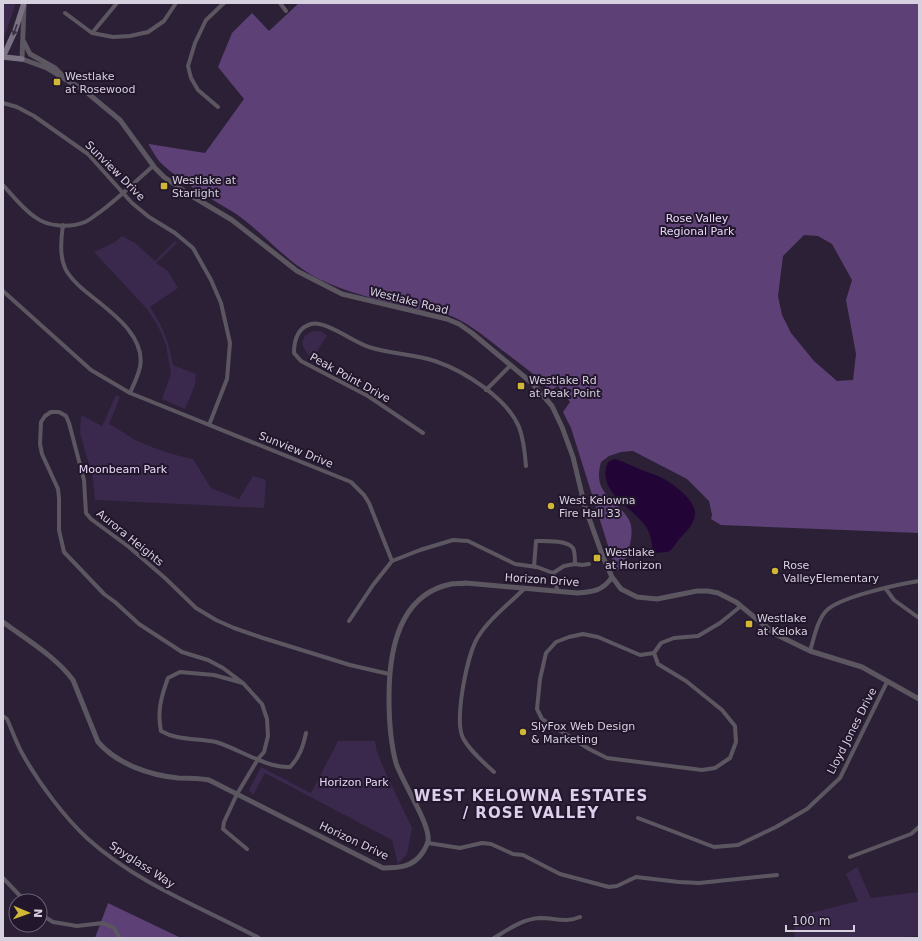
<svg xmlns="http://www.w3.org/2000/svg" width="922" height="941" viewBox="0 0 922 941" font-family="'DejaVu Sans',sans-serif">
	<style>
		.green { fill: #3b284d }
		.forest { fill: #5d4076; fill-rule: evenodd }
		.water { fill: #220436 }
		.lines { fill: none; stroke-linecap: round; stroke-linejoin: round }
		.minor { stroke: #5c5661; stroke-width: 4 }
		.tertiary { stroke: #5c5661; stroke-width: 5 }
		.secondary { stroke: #7a7183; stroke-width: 5.5 }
		.oneway { fill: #3c3145 }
		.poi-dot { fill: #d1b736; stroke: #21162b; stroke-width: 1.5 }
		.labels { text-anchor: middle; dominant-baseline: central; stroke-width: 4; stroke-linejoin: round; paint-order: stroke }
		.poi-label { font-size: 11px; fill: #d7d0de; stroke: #21162b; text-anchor: start }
		.street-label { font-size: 11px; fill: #d7d0de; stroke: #21162b }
		.park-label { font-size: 11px; fill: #e9d8fa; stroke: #21162b }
		.district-label { font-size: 15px; font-weight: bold; letter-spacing: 1px; fill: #ddceeb; stroke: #21162b }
	</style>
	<rect width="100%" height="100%" fill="#2b2036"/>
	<path class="green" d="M3,3H16L3,40Z
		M122,236L135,243L155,261L175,241L177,243L156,263L168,271L178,288L150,307C164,329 168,339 173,365L196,374L195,385L185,409L162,399L171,374L166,345L158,326L147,309L94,252L115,242Z
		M314,331H320L327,335L313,358C300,350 298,335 314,331Z
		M116,395L120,397L109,424C118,428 125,434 133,439C152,448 173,455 193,459L211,488L239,499L253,476L266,480L264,508L95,500L93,479L80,433L81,415L102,426Z
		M338,741H375L377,752L383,767L412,828L407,854L398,864L392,840L265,773L253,795L250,792L249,790L261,767L311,793Z
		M857,867L871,898L919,892V936L896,938H794L795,917L858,901L846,874Z"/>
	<path class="forest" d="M299,3H919V533L721,525L711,519L712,515L709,501L687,479L633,451L621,452L609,456L601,462C595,485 603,492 619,507C623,511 628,517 630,522C635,536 627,554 623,567L616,571L571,428L563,412L570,402L558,386L550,391C538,376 521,365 506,353C486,338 465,319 440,312C434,311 428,311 422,310C388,302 353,295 321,280C287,264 264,232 233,212C210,198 177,180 159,161C155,156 152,150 149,145V144L205,153L244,99L218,67L232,33L252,13L269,31ZM804,235L818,236L832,244L852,280L846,300L856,354L853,380L837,381L814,361L791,333L782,315L778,296L783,256Z
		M108,903L181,938H95Z"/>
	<path class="water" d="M615,459C625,462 634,467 644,471C648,473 654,474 658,476C670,481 697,500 695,515C694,524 686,532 680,538C676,543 673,549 668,552L653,553C652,543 651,532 644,524C629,505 596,490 608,462Z"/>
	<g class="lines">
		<path class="minor" d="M280,3L286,11
			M65,13L92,33L113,37L130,36L148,32L164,21L176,3
			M92,33L117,3
			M3,103L17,107L34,116L88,154L132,203L149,217L175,233L193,248L211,280L221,303L230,343L227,379L209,425
			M218,107L198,90L191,78L188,66L195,43L206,20L224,3
			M3,185C13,196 23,209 35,217C48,227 70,228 85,222C90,220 95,215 100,212C119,198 136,181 153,166
			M63,225C61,238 59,255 65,268C70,279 81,288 90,295C111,312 146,336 140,367C138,376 134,384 130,393
			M3,291L91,370L130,393L351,482L364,495L369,503L392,561
			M486,390L511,365
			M423,433L368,396L301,361L294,353C294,340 297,328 311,324C325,320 355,343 369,347C390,354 414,354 435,361C464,371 507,398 519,427C524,440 525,453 526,466
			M534,567L536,541C545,541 568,540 573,548C575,552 575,560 575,564L582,565L589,564
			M553,573L564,566L575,564
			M886,589L894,600L919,618
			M349,621L373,585L392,561L420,550L453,540L468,541L515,564L537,567L553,573L556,579L557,591
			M583,634L598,637L640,655L654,653L658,664L686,681L722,710L735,726L736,742L730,758L715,768L702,770L607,758L589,749L542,719L537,709L540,679L546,653L556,642L569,637Z
			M810,651C814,638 817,621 826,611C839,597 899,584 919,581
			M654,653L661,643L674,638L698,636L720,623L741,606
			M243,683L223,668L208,660L182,652L139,624L115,602L104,594L64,552L59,530V498L58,489L42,454L40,444L41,422L45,416L51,412H59L66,416L69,423L84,480L86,513L91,519L129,547L165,578L196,608L216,620L234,628L263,638L350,665L389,674
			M3,716L7,719C12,730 16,742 22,753C38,782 64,817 88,839C138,884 201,907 259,938
			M494,772C483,762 470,751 463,738C454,720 467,654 478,637C490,618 509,604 525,588
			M638,818L714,847L738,845L776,827L807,809L840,778L887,682
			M428,843L460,848L482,843L491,844L513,854L523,855L560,874L609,887L617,886L636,877L679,882L699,883L777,875
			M247,849L223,829L224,822L237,794L258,759L264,752L268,736L267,719L262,704L243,683L214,675L180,672L168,678C161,697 157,712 161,731C178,741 197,738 216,742C239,749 266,768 290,767C300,757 303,746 306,733
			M850,857L911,834L919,827
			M3,878L25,901
			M40,914L53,922L77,926L103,923L114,928L120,938
			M494,938C509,929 522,919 540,918C555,918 566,923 580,917"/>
		<path class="tertiary" d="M24,6L22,59L47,68L85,91L120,120L155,168L164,177L190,195L232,220L297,271L342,294L447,319L459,324L472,333L533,384L552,406L562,427L573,457L585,507L603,557L612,577L621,589L637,597L657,599L697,591H708L718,593L736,602L775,634L810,651L862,667L919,699
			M24,42L30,54L55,68L62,75
			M3,622C27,640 55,656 73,680L98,742C117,764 149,775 178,778C189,778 198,778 209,780L383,868C400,868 413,867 423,852C425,849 427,845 428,841C431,825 402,782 396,763C390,741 389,719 389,697C389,652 398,595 451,584C456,583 461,584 466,583L577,593C592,592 603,591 612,577"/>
		<path class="secondary" d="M3,57L15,31L24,3
			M3,57L22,59"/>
	</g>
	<defs><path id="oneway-solid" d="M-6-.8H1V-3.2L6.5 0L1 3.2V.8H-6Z"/></defs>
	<use class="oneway" href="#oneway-solid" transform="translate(15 30) rotate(110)"/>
	<g class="poi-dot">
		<rect x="53" y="78" width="8" height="8" rx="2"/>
		<rect x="160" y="182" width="8" height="8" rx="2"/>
		<rect x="517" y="382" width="8" height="8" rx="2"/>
		<circle cx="551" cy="506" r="4"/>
		<rect x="593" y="554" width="8" height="8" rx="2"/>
		<circle cx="775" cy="571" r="4"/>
		<rect x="745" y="620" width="8" height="8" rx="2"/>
		<circle cx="523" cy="732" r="4"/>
	</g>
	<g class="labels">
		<g class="poi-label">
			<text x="65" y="76">Westlake<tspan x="65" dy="13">at Rosewood</tspan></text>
			<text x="172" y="180">Westlake at<tspan x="172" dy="13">Starlight</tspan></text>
			<text x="529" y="380">Westlake Rd<tspan x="529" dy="13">at Peak Point</tspan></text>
			<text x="559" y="500">West Kelowna<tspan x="559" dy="13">Fire Hall 33</tspan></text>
			<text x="605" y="552">Westlake<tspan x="605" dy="13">at Horizon</tspan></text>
			<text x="783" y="565">Rose<tspan x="783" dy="13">ValleyElementary</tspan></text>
			<text x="757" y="618">Westlake<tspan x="757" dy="13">at Keloka</tspan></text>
			<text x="531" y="726">SlyFox Web Design<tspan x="531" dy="13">&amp; Marketing</tspan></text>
		</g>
		<g class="street-label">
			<text transform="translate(115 171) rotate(45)">Sunview Drive</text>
			<text transform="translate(409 301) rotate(14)">Westlake Road</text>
			<text transform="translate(350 378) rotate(29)">Peak Point Drive</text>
			<text transform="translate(296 450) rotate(22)">Sunview Drive</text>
			<text transform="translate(130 538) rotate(39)">Aurora Heights</text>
			<text transform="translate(542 580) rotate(4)">Horizon Drive</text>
			<text transform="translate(852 731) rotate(-63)">Lloyd Jones Drive</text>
			<text transform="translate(354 841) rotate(25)">Horizon Drive</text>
			<text transform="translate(142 865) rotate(33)">Spyglass Way</text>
		</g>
		<g class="park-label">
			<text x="697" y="218">Rose Valley<tspan x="697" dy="13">Regional Park</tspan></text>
			<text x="123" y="469">Moonbeam Park</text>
			<text x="354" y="782">Horizon Park</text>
		</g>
		<g class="district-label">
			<text x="531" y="796">WEST KELOWNA ESTATES<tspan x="531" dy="17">/ ROSE VALLEY</tspan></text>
		</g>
	</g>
	<rect width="922" height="941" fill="none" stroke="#d7d0de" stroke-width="8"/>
	<g transform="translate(28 913) rotate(92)"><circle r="19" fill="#21162b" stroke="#6a6073"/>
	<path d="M0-3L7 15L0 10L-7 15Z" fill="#d1b736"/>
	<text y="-6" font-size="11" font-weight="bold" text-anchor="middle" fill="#d7d0de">N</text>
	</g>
	<path d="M786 925v6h68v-6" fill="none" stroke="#d7d0de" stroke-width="2"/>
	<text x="792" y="925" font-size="12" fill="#d7d0de" stroke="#21162b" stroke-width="3" paint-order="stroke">100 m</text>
</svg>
